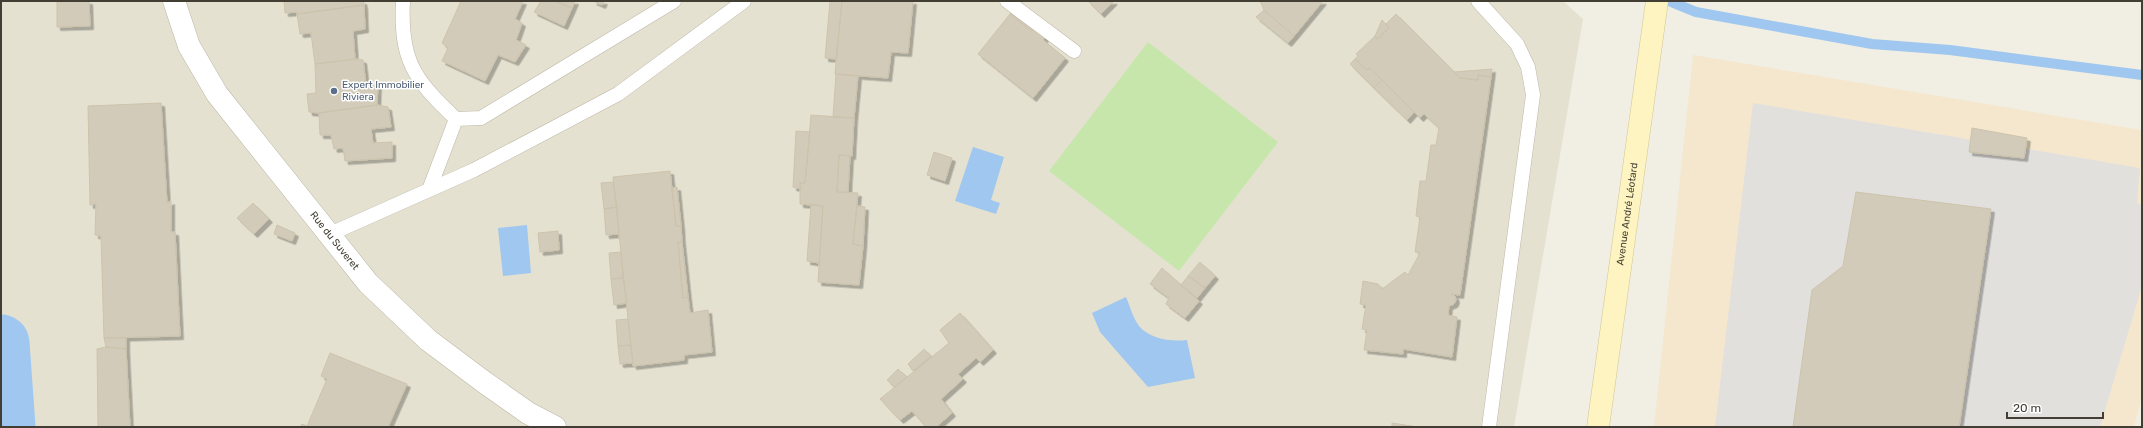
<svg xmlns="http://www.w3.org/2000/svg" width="2143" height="428" viewBox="0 0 2143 428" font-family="Rubik,sans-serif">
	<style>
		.residential { fill: #e5e1d1 }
		.commercial { fill: #f4e7ce }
		.green { fill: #c7e6ac }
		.parking { fill: #e2e0dc }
		.water { fill: #9fc7ef }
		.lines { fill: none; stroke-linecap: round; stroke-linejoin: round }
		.stream { stroke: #9fc7ef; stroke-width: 10 }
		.river { stroke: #9fc7ef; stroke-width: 57 }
		.building { fill: #d3cbb9; stroke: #cdc3ac; filter: url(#shadow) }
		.service-casing { stroke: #bdb7a6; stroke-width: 15 }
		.minor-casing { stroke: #bdb7a6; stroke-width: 23 }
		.secondary-casing { stroke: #d1c693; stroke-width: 23 }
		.service { stroke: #fff; stroke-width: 14 }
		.minor { stroke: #fff; stroke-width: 22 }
		.secondary { stroke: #fef4c1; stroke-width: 22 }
		.service-dot { fill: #5c6f8a; stroke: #fff; stroke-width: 1.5 }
		.labels { text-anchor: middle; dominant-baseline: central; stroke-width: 3; stroke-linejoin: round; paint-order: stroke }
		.service-label { font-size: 10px; fill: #4e5e75; stroke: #fff; text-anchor: start }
		.street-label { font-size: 10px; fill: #433e33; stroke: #fff }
	</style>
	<defs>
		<filter id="shadow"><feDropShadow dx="3.5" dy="3.5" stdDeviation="0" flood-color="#0004"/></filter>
	</defs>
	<rect width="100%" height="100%" fill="#f1eee3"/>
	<path class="residential" d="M1,1H1563L1583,19L1514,427H1Z"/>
	<path class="commercial" d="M1693,55L2142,130V396L2134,427H1654Z"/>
	<path class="green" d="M1148,42L1278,142L1179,271L1049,171Z"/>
	<path class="parking" d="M1753,103L2140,168L2137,203L2142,205V286L2100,427H1715Z"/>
	<path class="water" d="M973,147L1004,157L991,200L1000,203L996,214L955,201Z
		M527,225L531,273L503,276L498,228Z
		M1126,297C1130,306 1133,318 1139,326C1150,339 1171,342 1187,340L1195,378L1148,387L1100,332L1092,313Z"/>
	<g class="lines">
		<path class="stream" d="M1669,1L1696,12L1872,44L1950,50L2142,75"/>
		<path class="river" d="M1,343L7,427"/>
	</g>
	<path class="building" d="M57,1H89L90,26L57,27Z
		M284,1H363L364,5L297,14V12L285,13Z
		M461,1H523L515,19L522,23L516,40L526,45L515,62L498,55L485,81L442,61L448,48L442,43Z
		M541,1H555L572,8L564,26L534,12Z
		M555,1H575L572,8Z
		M593,1H604L602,5Z
		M830,1H842L836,59L825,58Z
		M842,1H913L908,53L891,52L888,78L835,74Z
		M1088,1H1114L1101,14Z
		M1260,1H1323L1294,36L1264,10Z
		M364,5L365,29L353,31L355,59L315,64L311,33L300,34L297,14Z
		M1014,8L1036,26L1032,31L1010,14Z
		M1264,10L1294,36L1288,43L1256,17Z
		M1010,14L1032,31L1036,26L1048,34L1043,40L1065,58L1033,98L978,54Z
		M1396,14L1460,78L1478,80V75L1491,77L1460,295L1451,294L1455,296L1456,300L1454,304L1449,306L1448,315L1457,317L1452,357L1403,349V354L1364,350L1367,330L1362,329L1366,305L1360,304L1363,281L1378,284L1382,289L1405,272L1408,275L1420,253L1415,252L1420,217L1416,216L1420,181H1426L1431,145H1436L1439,128L1424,114L1420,118L1370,68L1367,70L1355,59L1358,56L1356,54L1375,36L1377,39L1389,28L1386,24Z
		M1382,20L1389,28L1377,39L1375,36Z
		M355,59L363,60L366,85H378L377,105L319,113L309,112L307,94L316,93L315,64Z
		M1355,59L1367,70L1370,68L1382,80L1374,88L1350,64Z
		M1492,69L1491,77L1478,75V80L1460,78L1454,72Z
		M836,74L858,76L854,118L833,117Z
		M1382,80L1414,112L1407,120L1374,88Z
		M161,103L167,203L171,201V232H175L180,336L104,338L101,236L95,235L96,204L90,205L88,106Z
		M377,105L388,107L391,127L371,129L373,143L392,142V158L345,161L343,148L334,149L331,135H320L319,113Z
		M811,115L854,118L852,156L839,155L837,192L858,193L853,244L863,246L859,285L818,282L823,206L800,204V183H805Z
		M1972,128L2027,138L2024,158L1969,152Z
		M796,131L810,132L805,183H800L801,189L793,187Z
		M934,152L952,158L945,181L927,175Z
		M839,155L850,156L848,192H837Z
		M670,171L676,226H681L682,242H678L683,298L688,297L690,313L708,310L712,352L684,355V360L633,366L613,177Z
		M613,182L617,207L604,209L601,183Z
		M677,187L681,226H676L672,188Z
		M1856,192L1991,209L1959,427H1793L1812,290L1843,266Z
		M253,203L269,219L254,234L237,218Z
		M811,204L823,206L819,263L807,261Z
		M857,206L865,207L863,246L853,244Z
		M617,207L619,234L606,235L604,209Z
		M277,225L295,233L292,241L274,234Z
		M558,231L559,250L540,252L538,233Z
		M678,242H682L688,297L683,298Z
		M621,252L623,278L611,279L609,253Z
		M1200,262L1215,276L1205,288L1188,276Z
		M1162,268L1199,301L1185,318L1166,304L1169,298L1150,284Z
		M1188,276L1205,288L1197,298L1181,285Z
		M623,278L627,303L614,305L611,279Z
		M960,313L993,350L980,362L976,358L958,374L963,379L941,399L952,413L936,427H926L912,411L900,420L880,399L949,343L940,330Z
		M628,319L631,345L618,346L616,320Z
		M104,338H126V349L106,347Z
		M631,345L633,363L620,364L618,346Z
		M106,347L126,349L130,427H98L97,349Z
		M924,349L931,356L913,371L908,364Z
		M330,353L407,384L388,427H300L302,424L307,426L327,379L321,376Z
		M898,369L907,377L895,387L887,380Z
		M1392,423L1418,427H1392Z"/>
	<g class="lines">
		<g class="service-casing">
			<path id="service" d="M403,1C400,61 414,79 456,119L481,118L674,1
				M1007,1L1074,51
				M1478,1L1517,44L1528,67L1533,95L1489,427
				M429,190L456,119
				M330,234L474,170L618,94L744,1"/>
		</g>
		<g class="minor-casing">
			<g id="minor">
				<path id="s1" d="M174,1L189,46L217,94L368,283L428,340L484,382L528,413L555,427"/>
			</g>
		</g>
		<g class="secondary-casing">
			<g id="secondary">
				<path id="s2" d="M1598,427L1657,1"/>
			</g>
		</g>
		<use href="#service" class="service"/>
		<use href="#minor" class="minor"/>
		<use href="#secondary" class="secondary"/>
	</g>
	<circle class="service-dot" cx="334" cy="91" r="4"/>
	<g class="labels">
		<g class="service-label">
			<text x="342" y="85">Expert Immobilier<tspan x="342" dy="12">Riviera</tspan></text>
		</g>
		<g class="street-label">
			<text stroke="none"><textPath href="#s2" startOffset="215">Avenue André Léotard</textPath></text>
			<text stroke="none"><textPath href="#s1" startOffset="291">Rue du Suveret</textPath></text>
		</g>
	</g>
	<rect width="2143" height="428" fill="none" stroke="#433e33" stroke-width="4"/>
	<path d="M2007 412v6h96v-6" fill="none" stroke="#433e33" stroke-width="2"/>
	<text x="2013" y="412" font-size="12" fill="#433e33" stroke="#ffffff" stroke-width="3" paint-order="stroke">20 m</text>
</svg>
